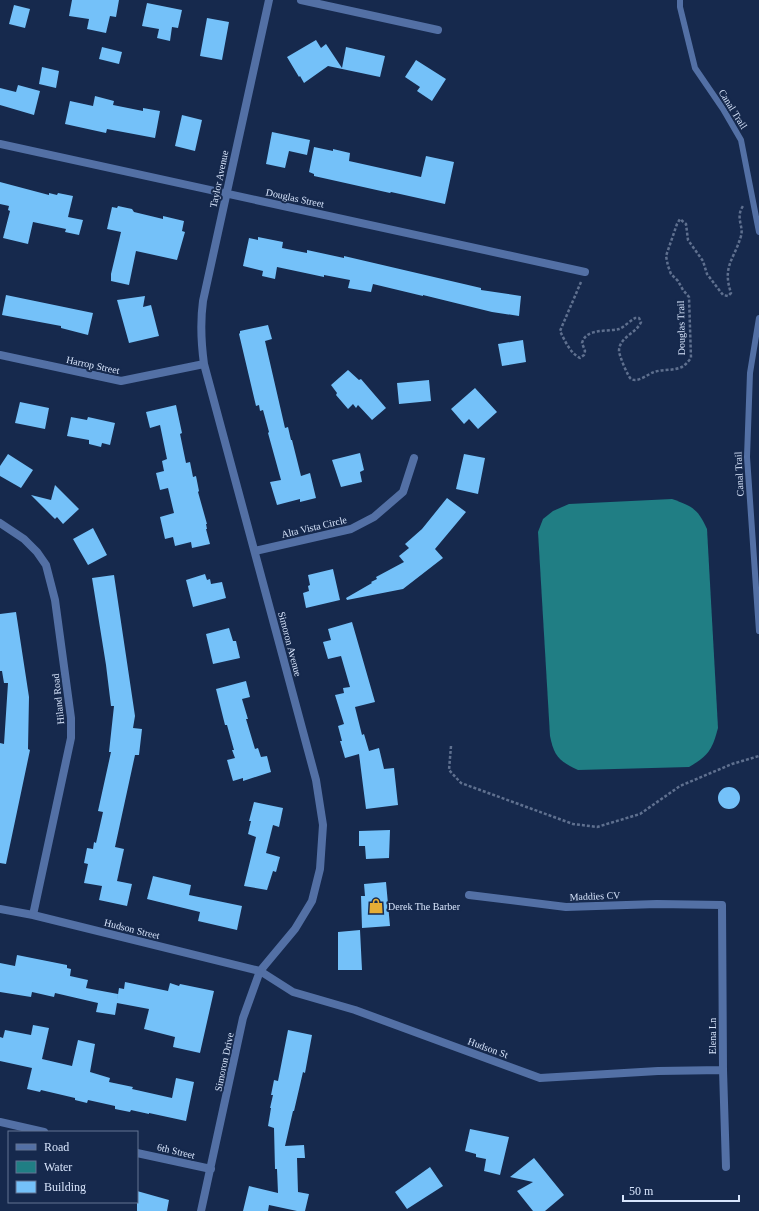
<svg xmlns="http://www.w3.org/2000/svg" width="759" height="1211" viewBox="0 0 759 1211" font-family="'Times New Roman',serif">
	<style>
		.water { fill: #207e84 }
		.building { fill: #74c1f9 }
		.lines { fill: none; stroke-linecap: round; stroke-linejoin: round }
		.path { stroke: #5f708f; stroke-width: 2.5; stroke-dasharray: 3 2; stroke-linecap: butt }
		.lane { stroke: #5370a5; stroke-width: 6 }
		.street { stroke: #5370a5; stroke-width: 8 }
		.labels { text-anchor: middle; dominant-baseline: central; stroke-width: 4; stroke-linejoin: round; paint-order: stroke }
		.street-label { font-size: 10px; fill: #d7e4fb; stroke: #16294d }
		.poi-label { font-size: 10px; fill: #d7e4fb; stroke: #16294d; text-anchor: start }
	</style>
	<rect width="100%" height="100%" fill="#16294d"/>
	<path class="water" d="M672,499C692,506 698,509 707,529L718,728C712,750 709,755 689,767L578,770C559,761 554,756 550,736L538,532L543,519L553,511L569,504Z"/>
	<path class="building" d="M72,0H119L116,17L110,16L106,33L87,29L89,19L69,16Z
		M147,3L182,10L178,28L172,27L170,41L157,38L159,29L142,26Z
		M14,5L30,9L25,28L9,24Z
		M207,18L229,22L222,60L200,56Z
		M316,40L321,48L326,44L342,68L346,47L385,56L380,77L328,66L304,83L300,76L299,77L287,57Z
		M102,47L122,52L119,64L99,59Z
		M416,60L446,79L432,101L417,91L420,87L405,77Z
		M42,67L59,71L56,88L39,84Z
		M18,85L40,91L34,115L0,105V88L16,92Z
		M95,96L114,101L113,105L143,111V108L160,111L155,138L107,129L106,133L65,124L70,101L93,106Z
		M182,115L202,120L195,151L175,146Z
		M272,132L310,140L307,155L289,151L285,168L266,164Z
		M314,147L333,151V149L350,153L349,161L421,177L426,156L454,162L445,204L391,192L390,193L314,176V174L309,172Z
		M0,182L49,195V193L57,195L58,193L73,196L68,217L83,220L79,235L65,232L66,229L33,222L28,244L3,238L10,211L8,210L9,206L0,204Z
		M118,206L132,209L134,212L163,219V216L184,221L182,231L185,232L177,260L136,251L129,285L111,281V274L121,232L107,229L112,207L117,208Z
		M258,237L283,242L282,248L307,253V250L344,258V256L481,288V290L521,296L519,316L492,312L423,295V296L373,284L371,292L348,288L350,280L324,275V277L277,267L275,279L262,276L263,271L243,266L249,238L258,240Z
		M6,295L93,313L88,335L61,328V326L2,315Z
		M145,296L143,307L151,305L159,336L129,343L117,300Z
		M268,325L272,339L265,341L285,428L288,427L291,440H292L301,476L310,473L316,498L300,502V499L277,505L270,482L281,480L268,433L269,432L263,410L260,411L259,405L256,406L239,334L240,333V331Z
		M523,340L526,362L502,366L498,344Z
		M348,370L359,380L361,379L386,408L372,420L358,405L356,408L353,404L348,409L336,395L337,393L331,385Z
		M429,380L431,401L399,404L397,383Z
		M475,388L497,412L478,429L469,419L464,424L451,409Z
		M20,402L49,408L45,429L15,423Z
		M176,405L182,433L180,434L186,463L190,462L193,477L196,476L199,491L198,492L207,524H206L207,529H206L210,544L192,548L191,542L175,546L173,537L165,539L160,517L174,513L168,488L160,490L156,473L164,471L162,461L167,459L160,425L150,428L146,412Z
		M71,417L87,420L88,417L115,423L110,445L102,443L101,447L89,444V440L67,436Z
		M360,453L364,470L360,472L362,482L341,487L332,460Z
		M8,454L33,470L21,488L0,476V466Z
		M464,454L485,458L478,494L456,489Z
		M55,485L79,509L63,524L57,517L55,519L31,495L51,500Z
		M447,498L466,512L435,549L443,558L403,589L347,600L346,598L372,583L371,582L377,579L376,577L404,562L399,556L409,548L405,544L422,529Z
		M93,528L107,555L88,565L73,539Z
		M333,569L340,600L306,608L303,593L309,591L308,586L310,585L308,575Z
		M205,574L207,580L210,579L211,584L222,582L226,598L193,607L186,580Z
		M114,575L135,716L133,728L142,729L139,755H135L115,847L124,849L117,881L132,884L127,906L99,900L102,886L84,883L88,864L84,863L87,848L93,849L94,842L96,843L103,812L98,811L111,752H109L114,706H111L106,665L92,578Z
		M16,612L29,697L28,749L30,750L6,864L0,863V743L4,744L8,683H4L2,671H0V614Z
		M352,622L375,702L355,707L362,735L364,734L369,751L379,748L384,769L394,768L398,805L366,809L359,754L345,758L340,741H342L338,726L344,724L335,695L344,693L343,688L350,687L341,656L328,659L323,642L331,640L328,629Z
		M229,628L233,641H236L240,658L213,664L206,634Z
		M246,681L250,697L242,699L248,719H246L255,749L258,748L261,757L267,756L271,772L243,781V778L233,781L227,760L235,758L232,750H234L227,725H225L216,689Z
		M718 798a11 11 0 1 1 22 0a11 11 0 1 1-22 0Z
		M254,802L283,808L279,827L273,825L266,853L280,857L276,872L273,871L267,890L244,886L256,837L248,834L251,821H249Z
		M390,830L389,858L366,859L365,846H359V831Z
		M153,876L191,885L189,895L242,906L237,930L198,921L200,912L147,899Z
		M386,882L390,926L362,928L361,896H365L364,884Z
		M360,930L362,970H338V932Z
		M17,955L67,965V968L71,969L70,976L88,980L86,988L118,994L117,1001L119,988L124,989L125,982L168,991L170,983L179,986L180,984L214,991L200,1053L173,1047L175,1037L144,1029L149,1009L117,1003L115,1015L96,1012L98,1003L55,993L54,997L32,992L31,997L0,992V963L15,966Z
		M33,1025L49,1028L42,1059L72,1066L78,1040L95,1044L90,1072L110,1078L109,1082L133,1087L132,1089L172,1098L176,1078L194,1082L186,1121L149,1113V1114L131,1110L130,1112L115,1109V1106L88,1100L87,1103L75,1100V1098L41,1090L40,1092L27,1089L32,1068L0,1061V1037L3,1038L5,1030L31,1035Z
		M288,1030L312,1035L305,1073L303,1072L294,1111H293L285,1146L304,1145L305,1158H297L298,1192L309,1194L305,1211H297L269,1205L268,1211H243L249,1186L278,1193L277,1169H275L274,1128L268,1126L271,1108H270L273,1095H271L274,1080L278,1081Z
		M470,1129L509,1137L500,1175L484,1171L486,1159L476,1157V1154L465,1151Z
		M534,1158L564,1195L545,1211H533L517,1191L533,1182L510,1177Z
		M430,1167L443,1186L407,1209L395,1192Z
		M137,1191L169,1200L167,1211H137Z"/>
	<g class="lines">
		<path class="path" d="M581,282L560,331C565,341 570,353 580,358L584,355L585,351L582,343C586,328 606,332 619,329C624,327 630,321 635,318H639L641,322C637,333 619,337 619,351C619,355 628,377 631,379C638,383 648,374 654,372C663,369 673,371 682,367C685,365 688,362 691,358L689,297L683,290L678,281L671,274L668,266L666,256L677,224L680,219L686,224L688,240L703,261L707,274L723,295L728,296L731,293C722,266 734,260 741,236C744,226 735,218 743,206
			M451,746L449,770L461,783L573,824L597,827L640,814L680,786L732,764L759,756"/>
		<path class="lane" d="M680,0V7L695,68L723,109L741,140L759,232
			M759,318L750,373L747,457L759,631"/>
		<path class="street" d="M301,0L438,30
			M0,144L585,272
			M0,355L121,381L204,364
			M0,523L24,539L37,552L46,565L55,600L71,718V738L33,915
			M255,551L351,529L374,517L403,492L414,458
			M469,895L566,907L657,904L722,905L723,1070L726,1167
			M0,909L33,915L260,971L293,992L355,1010L540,1078L658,1071L723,1070
			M0,1122L44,1132
			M137,1153L211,1169
			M201,1211L243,1018L260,971L295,929L312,901L320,869L323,825L316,780L204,364C201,342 200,323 203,301L269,0"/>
	</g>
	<defs>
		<g id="shop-bare" transform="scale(1.2)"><path d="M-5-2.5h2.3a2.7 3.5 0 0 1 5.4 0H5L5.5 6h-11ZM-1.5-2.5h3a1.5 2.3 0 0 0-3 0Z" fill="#e5ad36" stroke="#16294d" stroke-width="2.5" paint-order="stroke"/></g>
	</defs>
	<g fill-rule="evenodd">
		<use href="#shop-bare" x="376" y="906"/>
	</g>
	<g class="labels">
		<g class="street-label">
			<text transform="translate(733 109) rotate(58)">Canal Trail</text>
			<text transform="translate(219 179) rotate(-78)">Taylor Avenue</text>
			<text transform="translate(295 198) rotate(12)">Douglas Street</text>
			<text transform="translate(681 328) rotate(-91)">Douglas Trail</text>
			<text transform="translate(93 365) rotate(12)">Harrop Street</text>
			<text transform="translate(739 474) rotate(-93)">Canal Trail</text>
			<text transform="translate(314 527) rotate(-13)">Alta Vista Circle</text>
			<text transform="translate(290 644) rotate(75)">Simoron Avenue</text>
			<text transform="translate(58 699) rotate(-96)">Hiland Road</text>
			<text transform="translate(595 896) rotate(-2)">Maddies CV</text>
			<text transform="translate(132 929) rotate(14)">Hudson Street</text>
			<text transform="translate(712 1036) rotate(-90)">Elena Ln</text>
			<text transform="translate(488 1048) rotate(20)">Hudson St</text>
			<text transform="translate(224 1062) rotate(-78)">Simoron Drive</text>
			<text transform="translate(176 1151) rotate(13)">6th Street</text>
		</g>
		<g class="poi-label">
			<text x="388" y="906">Derek The Barber</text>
		</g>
	</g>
	<rect x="8" y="1131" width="130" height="72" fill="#16294d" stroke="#637493"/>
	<rect x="16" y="1144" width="20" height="6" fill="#5370a5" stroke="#637493"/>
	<text x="44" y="1151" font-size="12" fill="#d7e4fb">Road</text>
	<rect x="16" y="1161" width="20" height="12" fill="#207e84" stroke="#637493"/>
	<text x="44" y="1171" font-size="12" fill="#d7e4fb">Water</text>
	<rect x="16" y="1181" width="20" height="12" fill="#74c1f9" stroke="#637493"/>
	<text x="44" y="1191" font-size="12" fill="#d7e4fb">Building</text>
	<path d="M623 1195v6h116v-6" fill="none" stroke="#d7e4fb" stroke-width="2"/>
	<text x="629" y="1195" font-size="12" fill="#d7e4fb" stroke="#16294d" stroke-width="3" paint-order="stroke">50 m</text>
</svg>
